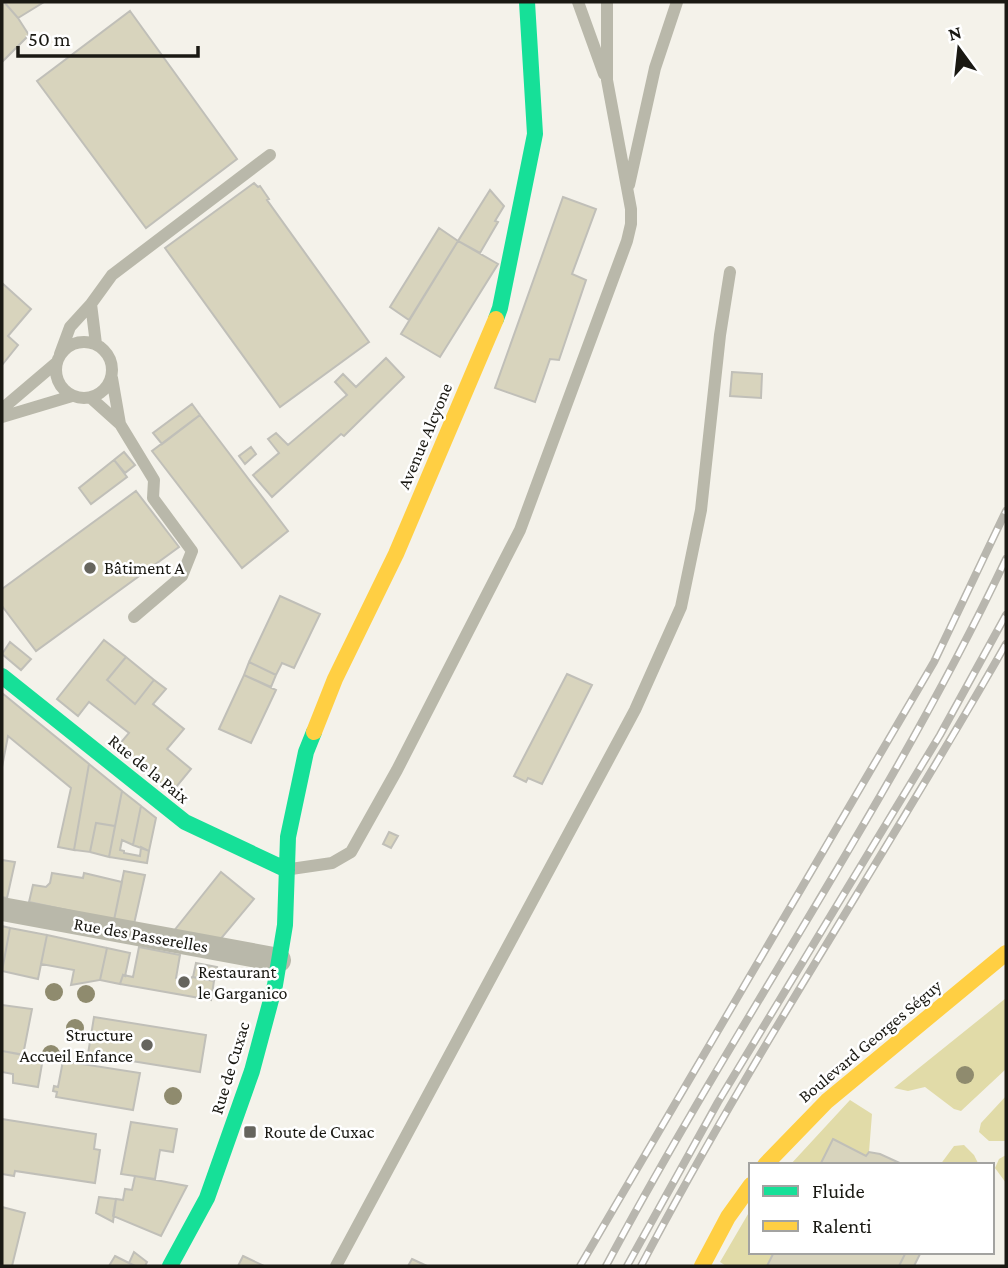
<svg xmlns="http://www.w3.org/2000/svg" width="1008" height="1268" viewBox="0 0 1008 1268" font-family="'Crimson Pro',serif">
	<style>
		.green { fill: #e1dba8 }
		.building { fill: #d8d4bd; stroke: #c0bfb8; stroke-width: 2 }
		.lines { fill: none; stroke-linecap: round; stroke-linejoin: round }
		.lane { stroke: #b9b8aa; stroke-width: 12 }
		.street { stroke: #b9b8aa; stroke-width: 24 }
		.fast { stroke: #16e098; stroke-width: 16 }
		.slow { stroke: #ffcf43; stroke-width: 16 }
		.rail-casing { stroke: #b8b6ae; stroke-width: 8 }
		.rail { stroke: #fff; stroke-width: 5; stroke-dasharray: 16; stroke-linecap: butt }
		.tree { fill: #8f8b6e }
		.poi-dot { fill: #66655e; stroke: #fff; stroke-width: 2.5 }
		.labels { text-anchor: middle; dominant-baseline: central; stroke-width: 5; stroke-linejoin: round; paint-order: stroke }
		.street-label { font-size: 18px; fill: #1a1913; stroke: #fff }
		.poi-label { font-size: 18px; fill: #1a1913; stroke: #fff; text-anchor: start }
	</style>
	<rect width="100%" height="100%" fill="#f4f2ea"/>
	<path class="green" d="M1006,998V1069L961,1111L954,1109L925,1087L908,1091L894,1088Z
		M1006,1096V1141H989L979,1132L981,1123Z
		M850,1100L872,1114L869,1152L866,1156L833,1139L820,1165H790Z
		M964,1145L974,1155L979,1165H940L954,1146Z
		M1006,1155V1183L995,1168L999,1159Z
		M751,1209V1252H774L767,1266H726L720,1262Z"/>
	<path class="building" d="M2,2H4L18,18L29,35L2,62Z
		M4,2H44L18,18Z
		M130,11L237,159L146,228L37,81Z
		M254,183L258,187L260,186L269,199L267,200L369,342L280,407L165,248Z
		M490,190L504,206L495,221L498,222L480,253L458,241Z
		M563,197L596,209L572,274L586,280L559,360L550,359L535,402L495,388Z
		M439,228L458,241L409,320L390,307Z
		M458,241L498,264L440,357L401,334Z
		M2,283L31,309L8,336L18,345L2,365Z
		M386,358L404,377L344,436L341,434L272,497L253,475L279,453L268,439L276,433L288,445L347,395L335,382L343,374L356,387Z
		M732,372L762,374L761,398L730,396Z
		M192,404L200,415L162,444L153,433Z
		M200,415L288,531L242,568L152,451Z
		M251,447L256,454L245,464L239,456Z
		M124,452L135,465L125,473L114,460Z
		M114,460L127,477L91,504L79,488Z
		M136,491L179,547L36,651L2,606V589Z
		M280,596L320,614L294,668L282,663L276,675L249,662Z
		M104,640L126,657L107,680L135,704L154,680L166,689L153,704L184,729L167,749L191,769L172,792L117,747L129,733L89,702L78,716L57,699Z
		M10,642L31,659L21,670L2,654Z
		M126,657L154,680L135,704L107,680Z
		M249,662L276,675L271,687L244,675Z
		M567,674L592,685L542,784L528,778L526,782L514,776Z
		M244,675L276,690L251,743L219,729Z
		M2,693L89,764L74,850L58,847L71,788L8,736L2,767Z
		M89,764L122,791L115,826L96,823L90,852L74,850Z
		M122,791L141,806L133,845L122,840L120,850L124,851V853L140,856L141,847L149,851L147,863L109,857Z
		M141,806L156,818L149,851L133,845Z
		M96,823L115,826L109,857L90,852Z
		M389,832L398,836L391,848L383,844Z
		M2,860L15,862L7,898L2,897Z
		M124,871L145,875L134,924L114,920Z
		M221,872L254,899L219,941L173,932Z
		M52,873L83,878L84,873L122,882L114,920L29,902L33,885L46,887L50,883Z
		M2,926L10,928L2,971Z
		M10,928L47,935L38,979L2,971Z
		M47,935L107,948L100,980L71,985L74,970L41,964Z
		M139,947L180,955L176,978L191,979L192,977L214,981L211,1000L120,984L123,975L133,977Z
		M107,948L130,953L125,976L123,975L120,984L100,980Z
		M196,963L217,967L214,981L193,977Z
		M2,1005L32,1009L23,1055L2,1051Z
		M94,1017L206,1035L200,1072L88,1054Z
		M2,1051L43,1058L38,1087L13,1083V1074L2,1072Z
		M63,1061L140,1073L133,1110L56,1097L57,1092L53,1091L54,1086L58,1087Z
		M2,1119L96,1134L94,1149L100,1150L95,1183L15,1171L14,1176L2,1174Z
		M131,1122L177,1129L173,1152L160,1150L155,1179L121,1174Z
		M833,1139L866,1156L869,1152L880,1154L904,1165H820Z
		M135,1176L187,1186L161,1236L113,1216L116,1199L123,1200L125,1189L132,1190Z
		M99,1197L116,1199L113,1222L96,1213Z
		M2,1207L25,1213L12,1266H2Z
		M134,1252L147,1262L145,1266H135L129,1263Z
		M774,1252H906L899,1266H767Z
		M906,1252H921L914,1266H899Z
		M115,1256L135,1266H109Z
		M243,1256L264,1266H238Z
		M412,1259L427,1266H408Z"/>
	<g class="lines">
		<path class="lane" d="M578,2L604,74
			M629,185L655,68L677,2
			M56 370a28 28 0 1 1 56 0a28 28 0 1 1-56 0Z
			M96,344L91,304L112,275L270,155
			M60,354L70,327L91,304
			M112,378L120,424
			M91,398L120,424L154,480L153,498L192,551L182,576L134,617
			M2,409L56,363
			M2,417L72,396
			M291,869L332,863L351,852L397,770L520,530L627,241L631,224V209L607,80V2
			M336,1266L635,710L681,607L701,510L720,335L730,272"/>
		<path class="street" d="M2,909L279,960"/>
		<path class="fast" d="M496,319L500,308L535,134L527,2
			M2,676L185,822L287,870
			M170,1266L207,1198L252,1071L275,985L285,925L288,837L306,752L314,732"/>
		<path class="slow" d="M314,732L335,679L396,554L496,319
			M765,1165L827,1101L1006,953
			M702,1266L728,1217L751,1185"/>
		<g class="rail-casing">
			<path id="rail" d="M580,1266L934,662L1006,511
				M606,1266C733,1027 890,804 1006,559
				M627,1266L718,1102L940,735L1006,615
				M641,1266C753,1053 887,853 1006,644"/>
		</g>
		<use href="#rail" class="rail"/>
	</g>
	<g class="tree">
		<circle cx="54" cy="992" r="9"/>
		<circle cx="86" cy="994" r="9"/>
		<circle cx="75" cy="1028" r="9"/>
		<circle cx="51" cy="1054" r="9"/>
		<circle cx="965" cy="1075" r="9"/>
		<circle cx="173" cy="1096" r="9"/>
	</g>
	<g class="poi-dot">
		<circle cx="90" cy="568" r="7"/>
		<circle cx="184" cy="982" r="7"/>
		<circle cx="147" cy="1045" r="7"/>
		<rect x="243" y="1125" width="14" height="14" rx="3.5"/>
	</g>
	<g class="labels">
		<g class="street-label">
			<text transform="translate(425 436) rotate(-67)">Avenue Alcyone</text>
			<text transform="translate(149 769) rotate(39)">Rue de la Paix</text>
			<text transform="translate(141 935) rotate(10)">Rue des Passerelles</text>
			<text transform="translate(870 1041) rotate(-40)">Boulevard Georges Séguy</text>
			<text transform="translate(230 1068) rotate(-73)">Rue de Cuxac</text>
		</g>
		<g class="poi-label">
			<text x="104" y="568">Bâtiment A</text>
			<text x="198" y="972">Restaurant<tspan x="198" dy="21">le Garganico</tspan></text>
			<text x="133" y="1035" text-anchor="end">Structure<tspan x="133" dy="21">Accueil Enfance</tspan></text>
			<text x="264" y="1132">Route de Cuxac</text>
		</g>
	</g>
	<rect width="1008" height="1268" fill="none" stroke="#1a1913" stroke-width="7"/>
	<rect x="749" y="1163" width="245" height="91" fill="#ffffff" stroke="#a3a3a1" stroke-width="2"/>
	<rect x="763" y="1186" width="35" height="10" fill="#16e098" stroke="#a3a3a1" stroke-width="2"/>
	<text x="812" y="1198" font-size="21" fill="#1a1913">Fluide</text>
	<rect x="763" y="1221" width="35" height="10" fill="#ffcf43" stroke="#a3a3a1" stroke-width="2"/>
	<text x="812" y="1233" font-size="21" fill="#1a1913">Ralenti</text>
	<g transform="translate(959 49) rotate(345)" stroke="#ffffff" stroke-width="5" paint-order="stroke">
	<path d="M0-5L12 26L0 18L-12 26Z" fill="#1a1913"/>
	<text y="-10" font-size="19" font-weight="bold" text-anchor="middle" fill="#1a1913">N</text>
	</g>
	<path d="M18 46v10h180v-10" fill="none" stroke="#1a1913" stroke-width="3.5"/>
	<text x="28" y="46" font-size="21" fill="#1a1913" stroke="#ffffff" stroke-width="5" paint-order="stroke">50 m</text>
</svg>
